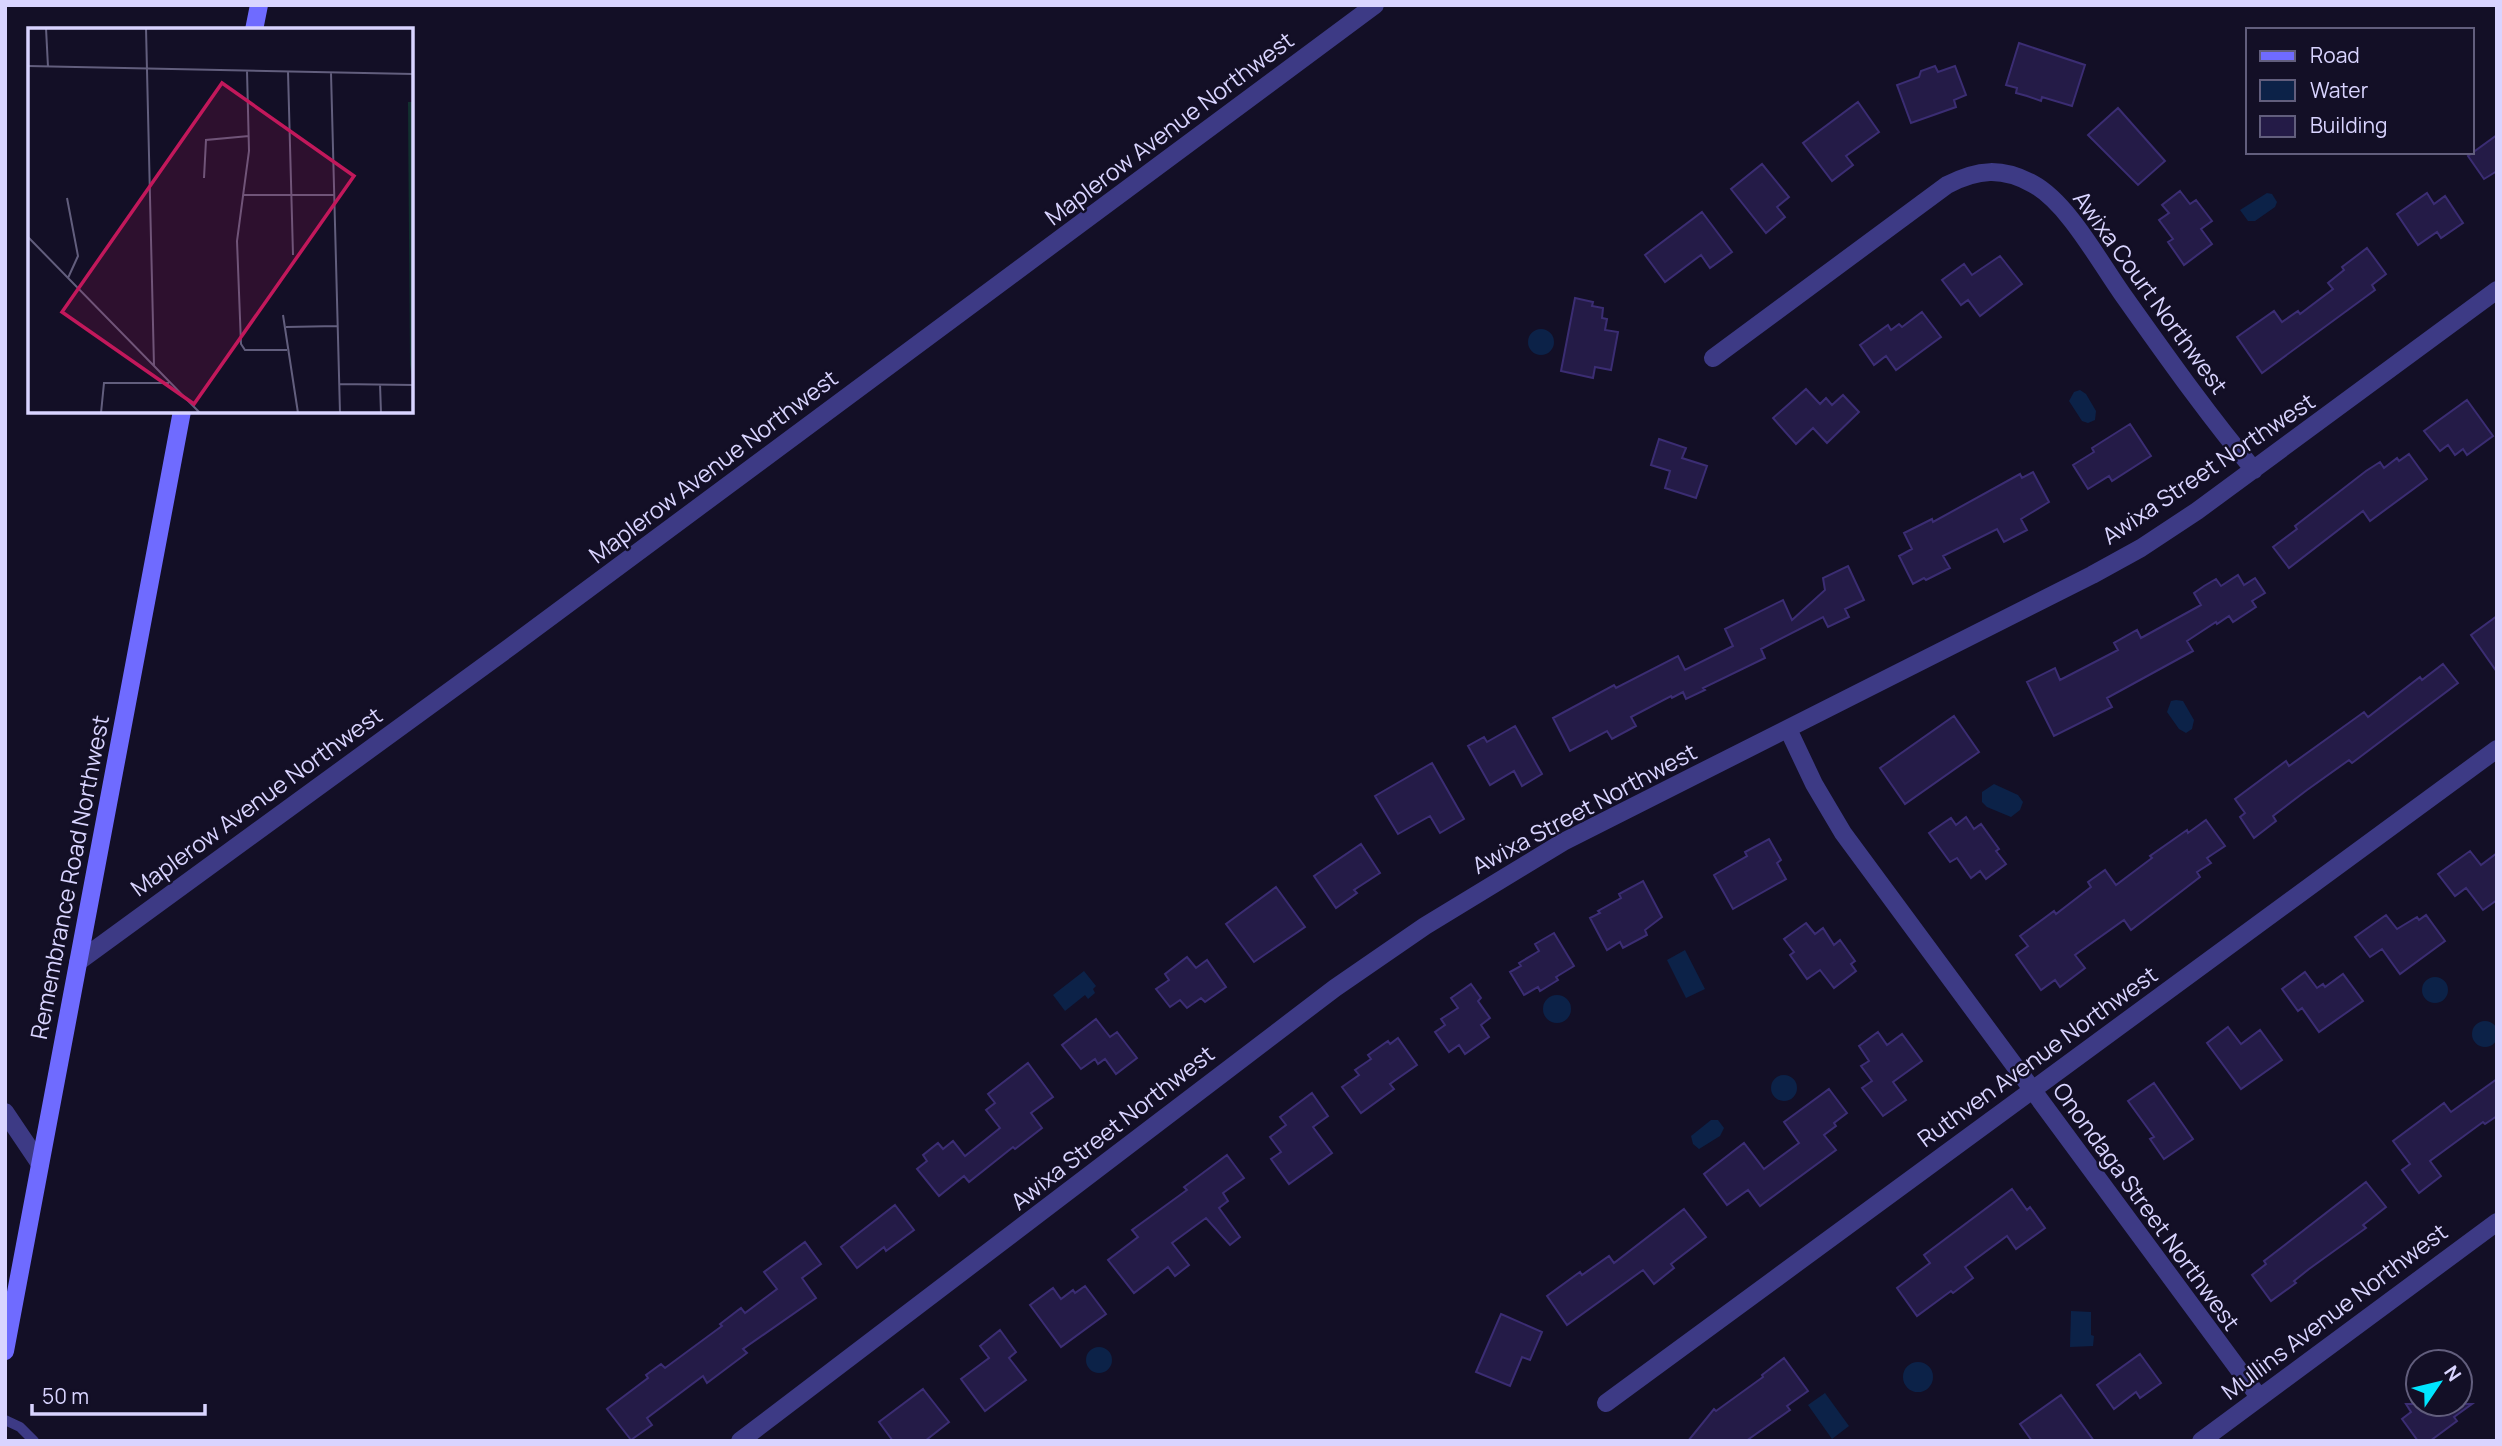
<svg xmlns="http://www.w3.org/2000/svg" width="2502" height="1446" viewBox="0 0 2502 1446" font-family="Manrope,sans-serif">
	<style>
		.water { fill: #0c2248 }
		.building { fill: #241b47; stroke: #3b2d73; stroke-width: 2 }
		.lines { fill: none; stroke-linecap: round; stroke-linejoin: round }
		.service { stroke: #3d3a85; stroke-width: 10 }
		.minor { stroke: #3d3a85; stroke-width: 18 }
		.secondary { stroke: #6f6bff; stroke-width: 18 }
		.labels { text-anchor: middle; dominant-baseline: central; stroke-width: 5; stroke-linejoin: round; paint-order: stroke }
		.street-label { font-size: 23px; fill: #d9d4ff; stroke: #130f26 }
		.inset-road { fill: none; stroke: #625e7d; stroke-width: 2 }
		.view { fill: #c2185b; fill-opacity: 0.15; stroke: #c2185b; stroke-width: 3.5 }
		.inset-edge { fill: none; stroke: #d9d4ff; stroke-width: 3.5 }
	</style>
	<rect width="100%" height="100%" fill="#130f26"/>
	<path class="water" d="M2267,193L2272,194L2277,202L2275,207L2255,221H2248L2240,210Z
		M1528 342a13 13 0 1 1 26 0a13 13 0 1 1-26 0Z
		M2080,390L2086,394L2096,411L2095,420L2088,423L2082,421L2069,401L2074,392Z
		M2176,700L2183,701L2194,720L2192,729L2186,733L2179,729L2167,712L2171,701Z
		M1994,784L2018,795L2023,802L2020,810L2011,817L1987,807L1982,802V792Z
		M1685,950L1705,989L1686,998L1667,960Z
		M1084,971L1096,986L1093,989L1095,993L1088,999L1085,995L1065,1011L1053,995Z
		M2422 990a13 13 0 1 1 26 0a13 13 0 1 1-26 0Z
		M1543 1009a14 14 0 1 1 28 0a14 14 0 1 1-28 0Z
		M2472 1034a13 13 0 1 1 26 0a13 13 0 1 1-26 0Z
		M1771 1088a13 13 0 1 1 26 0a13 13 0 1 1-26 0Z
		M1711,1120H1718L1724,1128L1720,1136L1699,1149L1693,1144L1691,1136Z
		M2071,1311L2091,1312V1335L2094,1336L2093,1346L2070,1347Z
		M1086 1360a13 13 0 1 1 26 0a13 13 0 1 1-26 0Z
		M1903 1377a15 15 0 1 1 30 0a15 15 0 1 1-30 0Z
		M1825,1393L1849,1426L1832,1439L1808,1405Z"/>
	<path class="building" d="M2019,43L2085,65L2072,106L2042,97L2041,101L2027,96L2016,93L2017,88L2006,85Z
		M1935,66L1938,72L1955,66L1966,95L1954,100L1956,107L1911,123L1897,85L1919,77L1921,71Z
		M1858,102L1879,132L1846,156L1853,165L1832,181L1803,143Z
		M2118,108L2165,161L2138,185L2088,135Z
		M2497,135V171L2484,179L2468,156Z
		M1762,164L1789,197L1777,207L1785,217L1766,233L1731,189Z
		M2180,191L2190,204L2196,200L2212,221L2201,229L2212,244L2184,265L2168,242L2173,239L2159,220L2169,213L2162,205Z
		M2427,193L2434,204L2445,196L2463,223L2441,238L2437,232L2418,245L2397,214Z
		M1702,212L1732,252L1710,268L1701,255L1665,282L1645,255Z
		M2367,248L2386,274L2372,285L2375,290L2262,373L2237,337L2274,311L2282,322L2298,311L2300,314L2333,289L2328,283L2344,270L2342,267Z
		M2000,256L2022,284L1980,316L1968,300L1961,305L1942,280L1964,264L1972,275Z
		M1575,298L1593,302L1592,306L1603,308L1602,318L1607,319L1605,330L1618,332L1611,370L1595,367L1593,378L1561,371Z
		M1922,312L1941,337L1896,370L1886,356L1874,365L1860,345L1888,325L1891,330L1899,324L1902,327Z
		M1806,389L1820,404L1826,398L1832,405L1843,395L1859,412L1827,443L1813,428L1796,444L1773,418Z
		M2467,400L2493,436L2467,455L2463,449L2455,455L2448,445L2440,451L2424,431Z
		M2130,424L2151,456L2112,481L2109,476L2088,489L2073,465L2094,452L2092,448Z
		M1659,439L1686,448L1682,458L1707,466L1696,498L1665,488L1670,471L1651,465Z
		M2409,454L2427,479L2370,521L2363,511L2289,568L2273,547L2297,529L2295,526L2366,471L2380,462L2384,468L2397,458L2399,461Z
		M2033,472L2049,502L2021,519L2027,530L2004,542L1997,529L1943,556L1950,568L1926,580L1924,578L1913,584L1899,556L1912,549L1904,533L1932,519L1933,522L2020,474L2022,478Z
		M1848,566L1864,600L1845,609L1849,617L1828,627L1823,617L1761,649L1765,658L1703,688L1705,690L1686,699L1683,692L1672,698L1671,696L1631,717L1636,726L1612,739L1607,731L1570,751L1553,718L1614,685L1616,688L1678,656L1685,670L1733,646L1725,629L1783,600L1792,620L1825,590L1823,578Z
		M2238,575L2244,585L2255,578L2265,593L2252,601L2256,607L2233,622L2229,616L2217,624L2216,622L2187,641L2193,651L2107,698L2112,707L2054,736L2027,682L2055,668L2060,680L2118,650L2114,643L2137,630L2141,638L2201,605L2194,593L2204,586L2216,579L2221,586Z
		M2497,616V672L2471,635Z
		M2443,664L2458,683L2352,763L2349,760L2307,790L2273,816L2276,821L2254,838L2240,817L2245,813L2235,799L2286,761L2289,766L2364,712L2368,717L2420,677L2422,680Z
		M1954,716L1979,752L1905,804L1880,768Z
		M1515,726L1542,774L1522,786L1514,771L1490,785L1468,746L1484,737L1487,742Z
		M1432,763L1464,819L1440,833L1430,816L1398,834L1375,796Z
		M1966,817L1974,829L1981,824L1999,849L1996,851L2006,864L1986,879L1980,871L1971,878L1957,858L1950,862L1929,833L1951,818L1956,825Z
		M2206,820L2225,846L2207,858L2211,863L2197,872L2200,877L2131,930L2124,920L2075,955L2085,968L2060,987L2055,980L2041,990L2016,955L2028,946L2020,936L2054,911L2056,914L2091,887L2088,882L2105,870L2116,885L2152,858L2150,856L2187,830L2188,833Z
		M1769,839L1781,860L1777,863L1786,879L1733,909L1714,875L1747,856L1745,852Z
		M1361,844L1380,873L1354,890L1357,893L1336,908L1314,876Z
		M2470,851L2481,865L2497,853V900L2483,910L2466,888L2455,896L2438,874Z
		M1643,881L1662,917L1645,930L1647,935L1623,948L1620,942L1607,950L1590,918L1600,913L1598,911L1621,898L1619,894Z
		M1276,887L1305,927L1254,962L1226,924Z
		M2386,915L2397,929L2417,917L2419,920L2426,915L2445,941L2400,974L2382,949L2370,957L2355,937Z
		M1806,923L1815,934L1823,928L1834,945L1840,940L1855,961L1851,964L1856,971L1834,988L1820,970L1807,979L1790,955L1794,952L1784,939Z
		M1554,933L1574,966L1556,977L1558,980L1540,991L1538,987L1524,995L1510,972L1521,966L1519,963L1539,951L1535,944Z
		M1187,957L1196,968L1207,960L1226,987L1205,1002L1201,998L1187,1008L1180,1000L1170,1007L1156,989L1169,980L1165,974Z
		M2305,972L2317,988L2323,984L2325,987L2343,974L2363,1001L2319,1032L2302,1008L2298,1011L2282,989Z
		M1471,984L1481,998L1478,1001L1490,1018L1481,1025L1489,1037L1465,1054L1459,1045L1449,1052L1435,1032L1445,1025L1441,1019L1458,1008L1451,998Z
		M1096,1019L1110,1037L1117,1032L1137,1058L1116,1074L1105,1059L1098,1064L1095,1059L1081,1069L1062,1045Z
		M2228,1027L2241,1044L2260,1030L2282,1060L2241,1089L2207,1043Z
		M1878,1032L1887,1045L1902,1034L1922,1061L1893,1082L1906,1100L1883,1116L1862,1088L1872,1081L1861,1066L1869,1061L1859,1046Z
		M1398,1038L1417,1065L1390,1084L1394,1089L1361,1113L1342,1087L1359,1075L1355,1070L1371,1059L1368,1055L1388,1041L1390,1044Z
		M1028,1063L1053,1097L1031,1113L1042,1128L1015,1149L1013,1147L969,1182L964,1176L939,1196L917,1169L927,1161L923,1155L938,1143L943,1149L953,1141L965,1156L1000,1128L986,1110L995,1103L988,1094Z
		M2497,1079V1116L2485,1124L2483,1122L2430,1161L2441,1176L2419,1193L2402,1170L2410,1164L2393,1141L2444,1103L2451,1112Z
		M2154,1083L2193,1139L2164,1159L2150,1139L2154,1137L2128,1101Z
		M1829,1089L1847,1113L1834,1123L1836,1126L1824,1135L1836,1150L1760,1206L1748,1190L1727,1205L1704,1174L1744,1143L1764,1169L1799,1143L1784,1122Z
		M1312,1093L1328,1116L1313,1127L1332,1153L1289,1184L1271,1159L1281,1152L1270,1137L1286,1125L1280,1117Z
		M1227,1155L1244,1178L1223,1193L1228,1201L1219,1208L1240,1237L1230,1245L1206,1218L1172,1243L1189,1265L1175,1276L1168,1267L1134,1293L1108,1260L1138,1237L1132,1230L1187,1190L1184,1187Z
		M2366,1182L2386,1207L2363,1225L2366,1228L2309,1269L2294,1281L2296,1283L2271,1301L2252,1275L2266,1264L2264,1261Z
		M2012,1189L2027,1210L2030,1207L2045,1228L2016,1249L2007,1236L1965,1267L1973,1278L1953,1293L1951,1291L1917,1316L1897,1288L1930,1263L1924,1255Z
		M895,1205L914,1230L886,1251L884,1247L857,1268L841,1247Z
		M1684,1209L1706,1237L1671,1264L1674,1268L1654,1284L1643,1270L1567,1325L1547,1296L1580,1272L1582,1275L1609,1256L1614,1263Z
		M805,1242L821,1264L802,1278L816,1298L743,1349L747,1353L707,1383L703,1376L647,1418L652,1425L631,1440L607,1409L648,1378L646,1375L661,1364L665,1368L722,1326L720,1324L741,1308L745,1313L777,1289L764,1272Z
		M1085,1286L1106,1314L1061,1347L1030,1305L1053,1288L1061,1299L1073,1290L1075,1293Z
		M1501,1314L1542,1332L1530,1360L1522,1357L1510,1386L1476,1372Z
		M1000,1330L1016,1352L1009,1358L1026,1380L985,1411L961,1379L989,1358L980,1346Z
		M2140,1354L2161,1383L2140,1398L2136,1392L2114,1409L2097,1385Z
		M1784,1358L1808,1391L1787,1406L1790,1410L1746,1441H1688L1714,1409L1716,1411L1763,1377L1762,1375Z
		M923,1389L949,1422L925,1441H893L879,1422Z
		M2061,1395L2094,1441H2032L2020,1424Z
		M2406,1404H2472L2454,1417L2457,1421L2430,1441H2418L2402,1419L2411,1412Z"/>
	<g class="lines">
		<path class="service" d="M5,1420L20,1427L34,1441"/>
		<path class="minor" d="M1713,358L1947,185C1978,169 2002,167 2033,184C2068,203 2100,263 2123,295C2165,354 2207,414 2254,470
			M1788,729L1814,784L1843,833L2259,1397
			M78,962L510,647L1375,5
			M5,1112L40,1164
			M1606,1403L2497,749
			M740,1441L1335,988L1425,926L1563,842L2092,575L2141,548L2197,511L2497,290
			M2201,1441L2497,1222"/>
		<path class="secondary" d="M254,30L259,5
			M5,1351L182,411"/>
	</g>
	<g class="labels">
		<g class="street-label">
			<text transform="translate(1169 128) rotate(-37)">Maplerow Avenue Northwest</text>
			<text transform="translate(2151 292) rotate(54)">Awixa Court Northwest</text>
			<text transform="translate(713 466) rotate(-37)">Maplerow Avenue Northwest</text>
			<text transform="translate(2208 468) rotate(-34)">Awixa Street Northwest</text>
			<text transform="translate(256 801) rotate(-36)">Maplerow Avenue Northwest</text>
			<text transform="translate(1584 808) rotate(-28)">Awixa Street Northwest</text>
			<text transform="translate(69 877) rotate(-79)">Remembrance Road Northwest</text>
			<text transform="translate(2037 1056) rotate(-36)">Ruthven Avenue Northwest</text>
			<text transform="translate(1112 1127) rotate(-38)">Awixa Street Northwest</text>
			<text transform="translate(2147 1206) rotate(54)">Onondaga Street Northwest</text>
			<text transform="translate(2334 1311) rotate(-37)">Mullins Avenue Northwest</text>
		</g>
	</g>
	<g transform="translate(28 28)">
		<rect width="385" height="385" fill="#130f26"/>
		<path d="M380,74H385V356L382,337Z" fill="#12302f"/>
		<path class="inset-road" d="M18,0L20,39M118,0L126,338M0,38L385,46M219,43L221,123L209,213L213,316L217,322H259M260,44L265,227M303,45L312,385M176,150L178,112L221,108M215,167H306M39,170L50,228L40,250M0,209L172,385M255,287L270,385M258,299L309,298M311,356L385,357M352,356L353,385M73,385L76,355H141"/>
		<path class="view" d="M194,55L326,148L166,376L34,284Z"/>
		<rect width="385" height="385" class="inset-edge"/>
	</g>
	<rect width="2502" height="1446" fill="none" stroke="#d9d4ff" stroke-width="14"/>
	<rect x="2246" y="28" width="228" height="126" fill="#130f26" stroke="#625e7d" stroke-width="2"/>
	<rect x="2260" y="51" width="35" height="10" fill="#6f6bff" stroke="#625e7d" stroke-width="2"/>
	<text x="2310" y="63" font-size="21" fill="#d9d4ff">Road</text>
	<rect x="2260" y="80" width="35" height="21" fill="#0c2248" stroke="#625e7d" stroke-width="2"/>
	<text x="2310" y="98" font-size="21" fill="#d9d4ff">Water</text>
	<rect x="2260" y="116" width="35" height="21" fill="#241b47" stroke="#625e7d" stroke-width="2"/>
	<text x="2310" y="133" font-size="21" fill="#d9d4ff">Building</text>
	<g transform="translate(2439 1383) rotate(55)"><circle r="33" fill="#130f26" stroke="#625e7d" stroke-width="2"/>
	<path d="M0-5L12 26L0 18L-12 26Z" fill="#00e5ff"/>
	<text y="-10" font-size="19" font-weight="bold" text-anchor="middle" fill="#d9d4ff">N</text>
	</g>
	<path d="M32 1404v10h173v-10" fill="none" stroke="#d9d4ff" stroke-width="3.5"/>
	<text x="42" y="1404" font-size="21" fill="#d9d4ff" stroke="#130f26" stroke-width="5" paint-order="stroke">50 m</text>
</svg>
